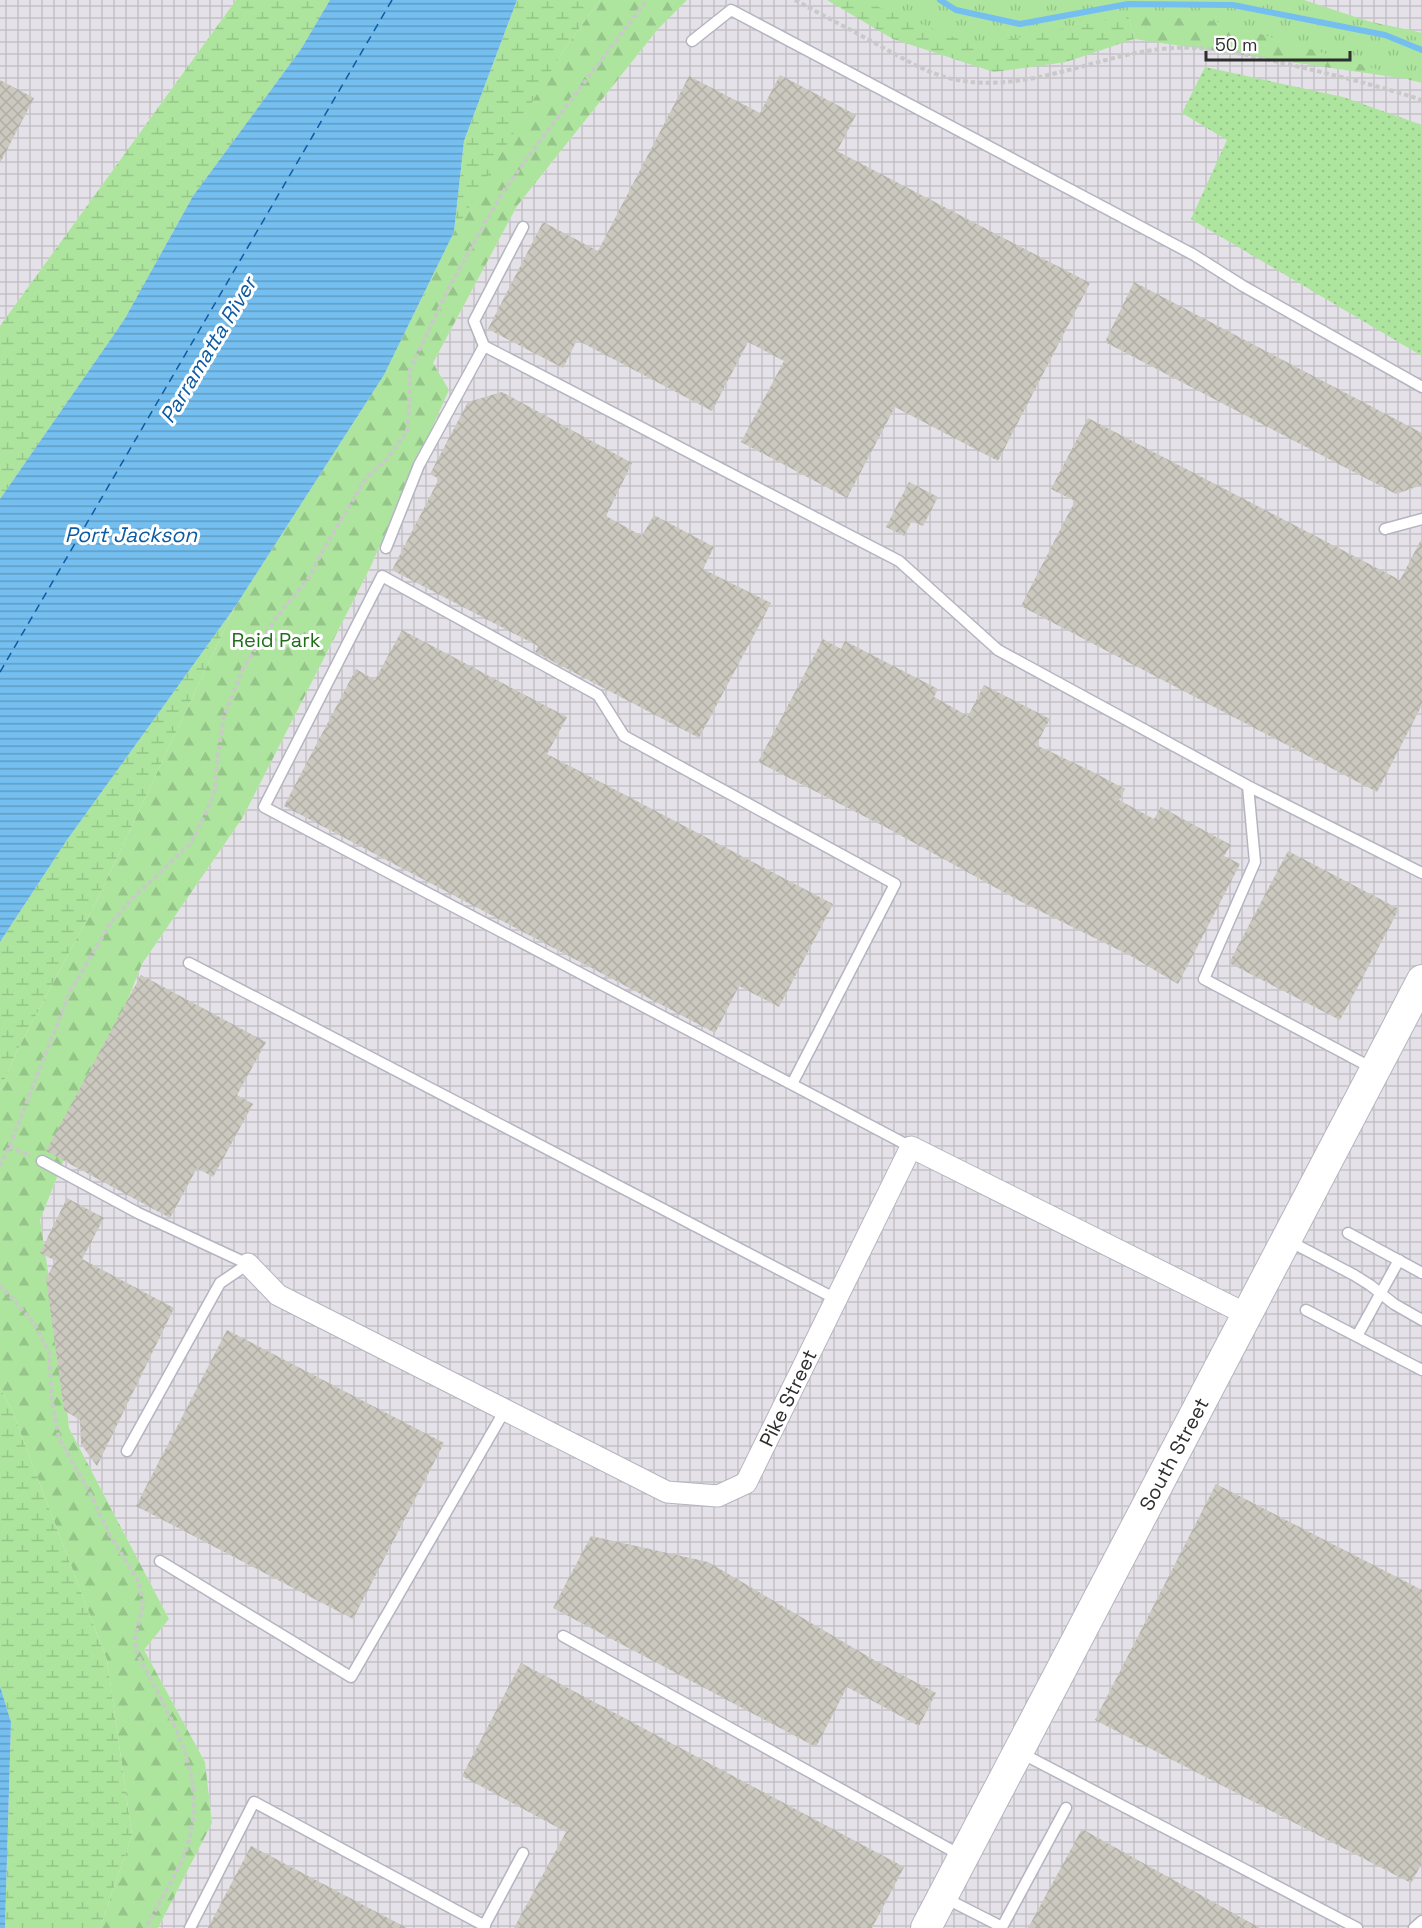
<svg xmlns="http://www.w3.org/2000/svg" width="1422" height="1928" viewBox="0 0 1422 1928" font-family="'Space Grotesk',sans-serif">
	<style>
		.industrial { fill: url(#industrial-grid) }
		.grass { fill: url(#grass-dots) }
		.forest { fill: url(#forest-firs) }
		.wetland { fill: url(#wetland-marsh) }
		.park { fill: url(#park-tufts) }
		.water { fill: url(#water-rules) }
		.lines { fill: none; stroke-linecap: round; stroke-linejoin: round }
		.stream { stroke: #75bff0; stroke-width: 6 }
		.ferry { stroke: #0d5ba3; stroke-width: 1.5; stroke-dasharray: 8 6; stroke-linecap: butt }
		.building { fill: url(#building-cross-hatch) }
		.lane-casing { stroke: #b4b5c1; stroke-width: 13 }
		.street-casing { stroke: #b4b5c1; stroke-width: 23 }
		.secondary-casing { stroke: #b4b5c1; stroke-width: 32 }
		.path { stroke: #c9c9c9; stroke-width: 4; stroke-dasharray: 4.5 3; stroke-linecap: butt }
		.lane { stroke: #fff; stroke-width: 10 }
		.street { stroke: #fff; stroke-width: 21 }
		.secondary { stroke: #fff; stroke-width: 30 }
		.labels { text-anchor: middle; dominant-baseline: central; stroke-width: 6; stroke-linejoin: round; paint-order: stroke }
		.park-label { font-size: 20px; fill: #216e1b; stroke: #fff }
		.street-label { font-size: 20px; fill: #2e2e2e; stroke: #fff }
		.water-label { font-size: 21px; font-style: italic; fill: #0d5ba3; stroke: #fff }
	</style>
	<defs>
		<pattern id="industrial-grid" width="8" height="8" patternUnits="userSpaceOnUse" patternTransform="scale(1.5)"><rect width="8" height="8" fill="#e4e1e8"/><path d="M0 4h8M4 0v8" fill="none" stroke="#c4c1c7"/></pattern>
		<pattern id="grass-dots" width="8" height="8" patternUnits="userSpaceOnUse" patternTransform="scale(1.5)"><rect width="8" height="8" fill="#ade59e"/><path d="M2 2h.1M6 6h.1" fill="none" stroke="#95c588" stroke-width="1.8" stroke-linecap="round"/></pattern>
		<pattern id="forest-firs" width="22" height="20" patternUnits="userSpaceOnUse" patternTransform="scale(1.5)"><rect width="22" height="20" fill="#ade59e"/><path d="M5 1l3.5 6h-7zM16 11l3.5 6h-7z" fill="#95c588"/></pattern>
		<pattern id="wetland-marsh" width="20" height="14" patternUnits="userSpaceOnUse" patternTransform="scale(1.5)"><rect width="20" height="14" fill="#ade59e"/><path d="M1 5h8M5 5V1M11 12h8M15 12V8" fill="none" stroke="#95c588"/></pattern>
		<pattern id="park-tufts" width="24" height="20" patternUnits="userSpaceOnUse" patternTransform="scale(1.5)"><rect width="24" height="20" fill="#ade59e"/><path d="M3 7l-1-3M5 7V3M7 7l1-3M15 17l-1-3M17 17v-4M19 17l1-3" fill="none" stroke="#95c588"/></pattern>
		<pattern id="water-rules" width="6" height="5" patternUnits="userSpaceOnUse" patternTransform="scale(1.5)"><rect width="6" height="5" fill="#75bff0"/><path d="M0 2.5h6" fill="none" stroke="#609cc3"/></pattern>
		<pattern id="building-cross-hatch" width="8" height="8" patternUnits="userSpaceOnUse" patternTransform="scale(1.5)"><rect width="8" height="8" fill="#cbc9bf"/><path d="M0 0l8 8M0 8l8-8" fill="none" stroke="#afada4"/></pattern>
	</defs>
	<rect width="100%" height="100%" fill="#efebe1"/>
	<path class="industrial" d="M0,0H236L0,326Z
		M686,0H1422V1928H158L212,1823L205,1762L144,1650L169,1619L69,1428L63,1366L40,1220L142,964L243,817L370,568L449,390L433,363L517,206L658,29Z"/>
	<path class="grass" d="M1205,67L1343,97L1422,125V356L1191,219L1227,140L1182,113Z"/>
	<path class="forest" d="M600,0H687L658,29L517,206L433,363L449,390L370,568L243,817L142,964L40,1220L63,1366L69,1428L169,1619L144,1650L205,1762L212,1823L158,1928H100L132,1835L107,1660L11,1408L0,1388V1090L18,1049L96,902L235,607L384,375L473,193L563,51Z
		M1124,0H1264L1410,30L1422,33V83L1407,79L1134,39Z"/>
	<path class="wetland" d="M236,0H330L301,49L193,196L124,320L0,499V326Z
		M517,0H600L563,51L454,232L464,141Z
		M827,0H1124L1134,39L1066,62L994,72L893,39Z
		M235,607L96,902L18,1049L0,1090V942L67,840Z
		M0,1388L11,1408L107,1660L132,1835L100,1928H5L11,1722L0,1686Z"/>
	<path class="park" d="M861,0H1304L1422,39V80L1400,76L1220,22L1136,14L976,46Z"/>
	<path class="water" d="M330,0H517L464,141L454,232L384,375L235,607L67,840L0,942V499L124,320L193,196L301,49Z
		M0,1686L11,1722L5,1928H0Z"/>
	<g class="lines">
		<path class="stream" d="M940,0L956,10L1020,24L1128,4L1233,5L1385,35L1422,50"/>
		<path class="ferry" d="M0,672L392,0"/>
	</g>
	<path class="building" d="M780,75L856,115L837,151L1090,283L998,461L895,407L847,498L741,442L784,361L748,342L712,411L577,340L563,368L488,329L543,222L598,251L689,76L760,113Z
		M0,80L34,98L0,163Z
		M1134,282L1422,433V485L1396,494L1105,342Z
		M502,392L632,463L606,516L642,536L654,515L714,547L703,569L771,603L699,738L535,652L538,646L392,570L439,479L430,474L468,402Z
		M1088,418L1400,580L1422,538V705L1377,792L1021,606L1075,501L1051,489Z
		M909,482L938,497L923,526L912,521L904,536L886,527Z
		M402,630L567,717L547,754L833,904L779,1007L739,986L715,1033L284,806L356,669L375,680Z
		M823,639L841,649L845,641L938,689L934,697L968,716L984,685L1050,719L1036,745L1091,771L1125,789L1119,800L1154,819L1161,807L1231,845L1224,856L1240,864L1178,984L1131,956L1020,901L889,829L758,762Z
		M1288,851L1399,909L1340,1020L1229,963Z
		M141,975L266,1042L237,1095L253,1104L213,1177L197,1168L170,1218L46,1151Z
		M67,1198L104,1218L82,1259L174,1308L97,1466L81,1444L80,1420L64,1410L46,1278L56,1261L40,1253Z
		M227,1330L444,1443L353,1619L136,1506Z
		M1216,1484L1422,1590V1863L1411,1883L1095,1720Z
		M591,1536L708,1562L874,1660L936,1693L919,1726L847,1687L816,1747L553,1608Z
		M521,1663L904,1867L872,1928H514L566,1832L462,1776Z
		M1082,1829L1260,1928H1028Z
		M251,1846L407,1928H208Z"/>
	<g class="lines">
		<g class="lane-casing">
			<path id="lane" d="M692,41L731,10L1194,255L1243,286L1422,387
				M484,346L474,321L523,227
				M1385,529L1422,519
				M386,548L419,465L484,346L899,561L998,650L1248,786L1422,873
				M1248,786L1255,862L1204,979L1374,1069
				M189,963L836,1299
				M792,1084L895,884L624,736L598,695L382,576L264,807L911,1147
				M42,1161L138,1213L248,1264
				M1348,1233L1422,1273
				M1287,1240L1354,1275L1370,1285L1394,1304L1422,1320
				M1306,1310L1422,1370
				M1357,1336L1399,1260
				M127,1451L220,1283L248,1264
				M160,1561L351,1677L505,1410
				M563,1636L962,1856
				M1021,1753L1357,1928
				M945,1898L1002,1927L1066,1808
				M190,1928L254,1802L485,1926
				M483,1928L523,1853
				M1414,1928L1422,1921"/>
		</g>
		<g class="street-casing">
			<path id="street" d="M248,1264L278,1295L667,1492L718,1496L746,1483L911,1147L1248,1315"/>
		</g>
		<g class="secondary-casing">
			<path id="secondary" d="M926,1928L1422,980"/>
		</g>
		<path class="path" d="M795,0C824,16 853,31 882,47C906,60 930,75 957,80C1027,93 1092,57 1161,49C1206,44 1248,55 1291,65C1335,75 1379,86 1422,100
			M9,1147L31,1156
			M0,1166L9,1147L70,992L111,922L134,897L190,844L207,811L215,790L217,762L224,716L244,666L276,618L310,576L322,552L366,478L386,460L407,431L409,413L410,369L449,288L486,221L505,189L536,146L647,0
			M0,1285L34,1323L49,1352L52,1402L59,1438L91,1495L109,1534L139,1582L143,1605L134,1641L137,1653C169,1717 212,1776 186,1850C177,1875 158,1904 146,1928"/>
		<use href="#lane" class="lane"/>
		<use href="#street" class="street"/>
		<use href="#secondary" class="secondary"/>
	</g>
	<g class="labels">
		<g class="park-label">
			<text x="276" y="640">Reid Park</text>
		</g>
		<g class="street-label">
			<text transform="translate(788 1398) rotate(-64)">Pike Street</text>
			<text transform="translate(1174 1454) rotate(-62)">South Street</text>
		</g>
		<g class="water-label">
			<text transform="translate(208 350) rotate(-59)">Parramatta River</text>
			<text x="131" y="534">Port Jackson</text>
		</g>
	</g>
	<path d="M1206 51v9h144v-9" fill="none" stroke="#2e2e2e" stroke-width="3"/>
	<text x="1215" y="51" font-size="18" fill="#2e2e2e" stroke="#ffffff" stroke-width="4.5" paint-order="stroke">50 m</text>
</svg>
